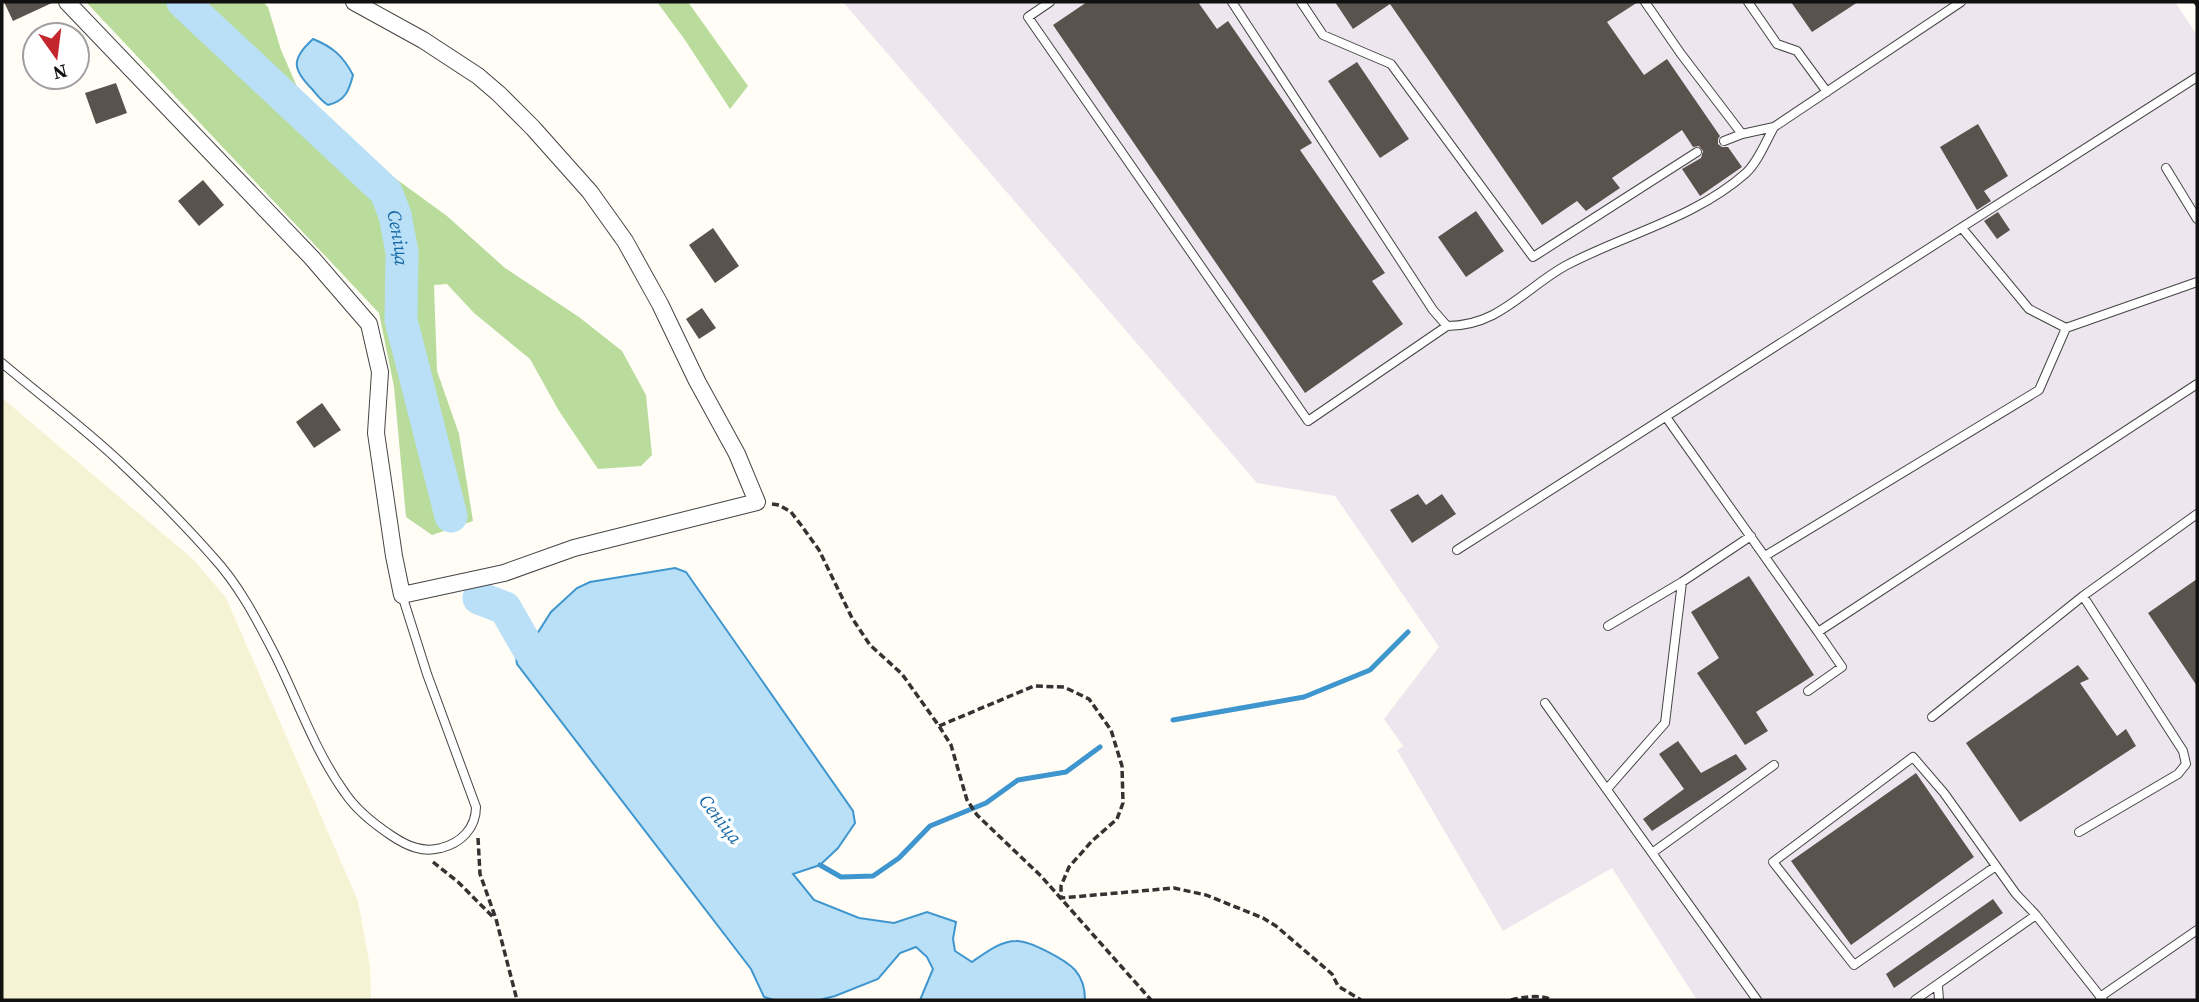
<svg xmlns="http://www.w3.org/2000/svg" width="2199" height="1002" viewBox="0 0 2199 1002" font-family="'Source Serif 4',serif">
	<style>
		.industrial { fill: #eee6ef }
		.farmland { fill: #f6f3d4 }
		.forest { fill: #b9dc9c }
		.water { fill: #b9e0f7; stroke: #3f96cf; stroke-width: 2 }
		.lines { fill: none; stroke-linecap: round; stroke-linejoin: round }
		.stream { stroke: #3f96cf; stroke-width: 5 }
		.river { stroke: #b9e0f7; stroke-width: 33 }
		.building { fill: #5a524d }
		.lane-casing { stroke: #444; stroke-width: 10 }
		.street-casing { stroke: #444; stroke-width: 18 }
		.path { stroke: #333; stroke-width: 3.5; stroke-dasharray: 7 3.5; stroke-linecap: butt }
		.lane { stroke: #fff; stroke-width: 8 }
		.street { stroke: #fff; stroke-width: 16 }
		.labels { text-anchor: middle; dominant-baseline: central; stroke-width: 7; stroke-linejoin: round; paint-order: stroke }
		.water-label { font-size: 19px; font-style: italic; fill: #1768a6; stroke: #fff }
	</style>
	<rect width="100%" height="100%" fill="#fffdf5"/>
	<path class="industrial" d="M843,2H2175L2197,35V1000H1697L1612,868L1503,931L1397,750L1403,746L1384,719L1439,647L1335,496L1257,483Z"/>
	<path class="farmland" d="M2,398L194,560L226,598L358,901L370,966L371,1000H2Z"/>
	<path class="forest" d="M86,2H263L268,7L281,50L298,89L381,168L447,216L505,268L579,317L622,351L646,395L652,455L641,466L598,469L559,411L530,359L474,313L447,284L434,285L437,371L459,434L473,521L432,535L406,517L394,387L379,313Z
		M657,2H688L748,86L730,109L685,40Z"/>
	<path class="water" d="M313,39C333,47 343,56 353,75C349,91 345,101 328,105C321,101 317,95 312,89C292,69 291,59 313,39Z
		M675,568L686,572L853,811L855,823L838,848L820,865L793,874L814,900L859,918L894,923L927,912L956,922L953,939L955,951L972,962C985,953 1000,941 1016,941C1029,940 1066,960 1075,970C1083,979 1085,989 1085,1000H920L933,969L927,957L916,947L900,953L878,979L835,996L819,1000H774L764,997L751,969L517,664L516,657L528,648L551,612L577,588L590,582Z"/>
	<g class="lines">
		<path class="stream" d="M1173,720L1304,697L1370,670L1408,632
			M820,865L841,877L873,876L899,858L930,826L986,803L1018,780L1066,772L1100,747"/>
		<g class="river">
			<path id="s1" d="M183,2L386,192L395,215L402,252L401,320L451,516"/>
			<path d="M479,598L505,608L528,648L572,659"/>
		</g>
	</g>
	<path class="building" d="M4,2H54L13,21Z
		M1087,2H1198L1217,29L1228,21L1312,143L1300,150L1385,273L1372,281L1403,324L1305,393L1053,25Z
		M1335,2H1638L1607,22L1644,75L1667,59L1720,136L1718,139V144L1722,147H1728L1742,167L1700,196L1682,169L1701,158L1703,151L1699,146L1693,147L1682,130L1612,178L1620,188L1586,211L1577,201L1542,225L1390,4L1353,29Z
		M1791,2H1858L1812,32Z
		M1357,62L1409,139L1380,158L1328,81Z
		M116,83L127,113L96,124L85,93Z
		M1978,124L2008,176L1984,191L1991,201L1977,210L1940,147Z
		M203,180L224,205L199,226L178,201Z
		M1476,211L1504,251L1466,277L1438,237Z
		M1998,212L2010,230L1997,239L1984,221Z
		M713,228L739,266L715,283L689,245Z
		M702,308L716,328L699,339L686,319Z
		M322,403L341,430L314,448L296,422Z
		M1418,494L1426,505L1442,494L1456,514L1412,543L1390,510Z
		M1749,576L1814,675L1756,712L1768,731L1745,745L1697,673L1719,658L1691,612Z
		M2197,579V686L2148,613Z
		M2078,665L2089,679L2080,683L2117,736L2126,729L2136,746L2020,822L1966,743Z
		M1678,741L1701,773L1736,754L1747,769L1652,831L1643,819L1684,789L1659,754Z
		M1916,773L1974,857L1851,945L1791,861Z
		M1993,899L2003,913L1894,988L1886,974Z"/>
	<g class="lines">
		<g class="lane-casing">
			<path id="lane" d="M1050,2L1028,17L1308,421L1447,326
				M1232,2L1433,310L1447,326C1499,326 1524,289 1565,266C1625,234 1694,219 1746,173C1758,162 1766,141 1774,127
				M1301,2L1323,35L1391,64L1533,257L1697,152
				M1645,2L1681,54L1742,134L1774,127L1961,2
				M1748,2L1777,44L1797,51L1827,92
				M1724,141L1742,134
				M2166,168L2197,219
				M2066,328L2197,282
				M2,363C41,396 83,427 120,462C152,492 184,524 213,557C238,584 256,618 273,651C297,698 314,750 345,793C357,811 374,824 392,836C407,846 423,853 441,848C461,843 476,828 476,807L427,674L402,595
				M1666,417L1818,632L2197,384
				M1457,550L2197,77
				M1765,556L2039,390L2066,328L2029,309L1962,228
				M1608,626L1682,582
				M1808,691L1842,667L1818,632
				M1545,703L1757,1000
				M1932,717L2083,596L2197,514
				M1607,789L1665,723L1682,582L1751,536
				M2079,832L2178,774L2186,764L2183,751L2083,596
				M1652,853L1774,765
				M1996,866L1854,965L1773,862L1913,757L1944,793L2016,894L2036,915L2103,1000
				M1938,986L1939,1000
				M2100,997L2197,930
				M1915,1000L2036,915"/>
		</g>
		<g class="street-casing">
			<path id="street" d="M67,2L312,258L369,324L380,372L376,433L394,556L402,595L504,573L574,548L757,502L737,454L697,381L660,304L625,241L590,192L533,128L499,94L478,76L423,40L354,2"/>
		</g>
		<path class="path" d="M2195,2L2197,5
			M772,504L779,505L791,512L801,525L819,550L852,618L870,645L902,674L939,726L951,745L967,800L977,815L1041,876L1151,1000
			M939,726L1034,686L1064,687L1089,699L1111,730L1122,766L1123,803L1117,819L1092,841L1069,867L1061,886V898L1174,888L1206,895L1263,918L1276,926L1332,974L1338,986L1361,1000
			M478,838L480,874L496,919L517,1000
			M433,862L458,882L494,918
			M1511,1000C1525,997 1540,994 1552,1000"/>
		<use href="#lane" class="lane"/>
		<use href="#street" class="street"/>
	</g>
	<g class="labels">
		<g class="water-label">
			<text stroke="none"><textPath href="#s1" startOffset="326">Сеніца</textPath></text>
			<text transform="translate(721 819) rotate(52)">Сеніца</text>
		</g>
	</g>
	<rect width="2199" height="1002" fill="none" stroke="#111111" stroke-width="7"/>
	<g transform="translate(56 56) rotate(166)"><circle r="33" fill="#ffffff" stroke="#a0a0a0" stroke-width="2"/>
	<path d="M0-5L12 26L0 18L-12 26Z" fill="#c4262e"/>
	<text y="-10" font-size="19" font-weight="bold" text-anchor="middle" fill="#111111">N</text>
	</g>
</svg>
